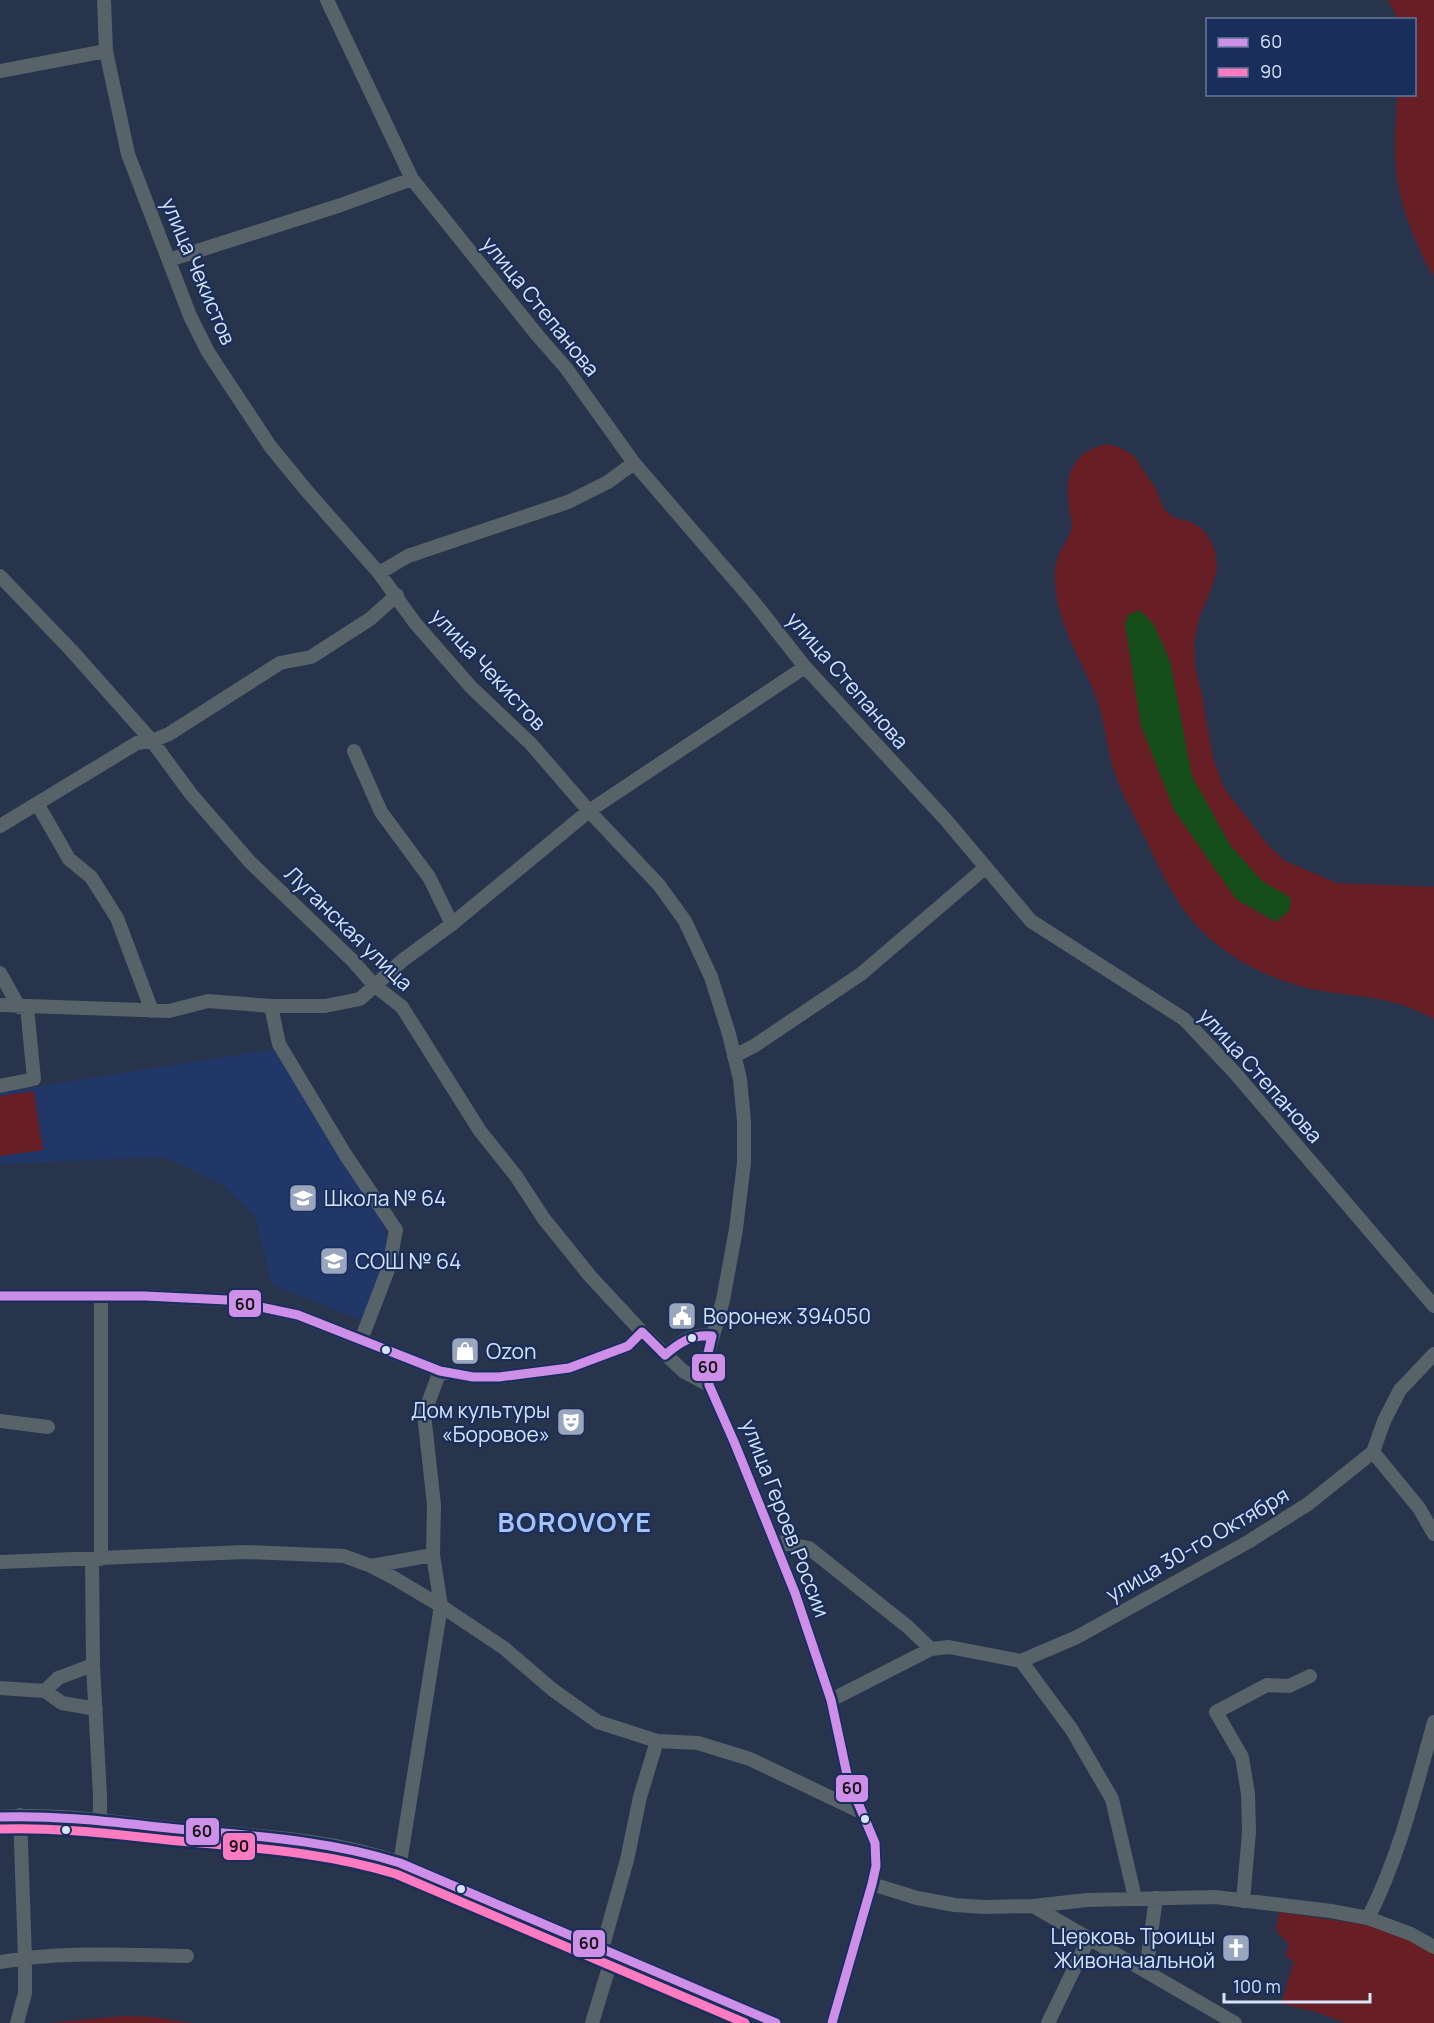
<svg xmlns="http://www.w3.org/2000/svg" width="1434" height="2023" viewBox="0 0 1434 2023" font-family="Manrope,sans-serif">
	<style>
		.built { fill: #203767 }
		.green { fill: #671f25 }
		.water { fill: #154d1b }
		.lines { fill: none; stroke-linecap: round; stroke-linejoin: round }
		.minor { stroke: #576368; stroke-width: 14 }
		.bus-1-casing { stroke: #192e5b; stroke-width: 14 }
		.bus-2-casing { stroke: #192e5b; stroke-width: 14 }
		.bus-1 { stroke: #ce8fe9; stroke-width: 9 }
		.bus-2 { stroke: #fe7ac1; stroke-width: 9 }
		.bus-dot { fill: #d8e4fb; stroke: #192e5b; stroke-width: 2 }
		.labels { text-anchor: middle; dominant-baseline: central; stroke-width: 4.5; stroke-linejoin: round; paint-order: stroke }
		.street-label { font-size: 21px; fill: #d8e4fb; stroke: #192e5b }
		.poi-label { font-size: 21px; fill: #d8e4fb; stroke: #192e5b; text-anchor: start }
		.district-label { font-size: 27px; font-weight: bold; letter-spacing: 1.5px; fill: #a5c2f9; stroke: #192e5b }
		.line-badge { stroke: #192e5b; stroke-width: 2 }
		.pale-badge-label { font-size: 16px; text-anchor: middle; font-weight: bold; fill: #111 }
	</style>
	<rect width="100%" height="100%" fill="#28344c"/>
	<path class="built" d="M277,1049L378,1212L390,1248L364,1321L271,1284L255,1216L223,1185L164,1157L0,1164V1092Z"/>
	<path class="green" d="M1388,0H1434V276C1426,266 1422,254 1417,243C1393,190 1392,151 1398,95L1414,94V20L1398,19Z
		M1106,444L1119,447L1134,456L1156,489L1163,508L1174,518L1189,521L1200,527L1208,536L1215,550L1217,569L1212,587L1200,615L1194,642L1195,667L1201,691L1213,758L1224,788L1267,844L1285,861L1337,883L1434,887V1019C1390,994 1353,998 1307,988C1270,979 1228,958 1201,930C1177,906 1161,872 1147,842C1135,817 1121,794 1113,768C1106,745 1105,720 1096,697C1084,665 1059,626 1056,592C1055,582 1054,570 1057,560C1060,547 1072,537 1072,523C1071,517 1069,511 1069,505C1064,473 1074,452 1106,444Z
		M34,1091L43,1150L0,1156V1096Z
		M1279,1912L1373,1926L1422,1945L1434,1951V2023H1346L1313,2011L1281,2004L1294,1961L1286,1957L1289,1945L1276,1930Z
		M125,2016L153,2017L192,2023H47Z"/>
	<path class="water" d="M1139,610L1153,623L1170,661L1192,776L1230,845L1262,881L1291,898L1289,911L1276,922L1236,899L1174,810L1141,726L1125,624L1128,615Z"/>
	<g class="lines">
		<path class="minor" d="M104,0L106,51L128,154L190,316L208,352L270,446L306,490L379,573L415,623L471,687L531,744L589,811L659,885L685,921L711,977L729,1034L740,1079L744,1121V1163L736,1229L723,1300L708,1353L709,1385
			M327,0L412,179L538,336L566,368L634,463L753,601L805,667L946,820L1031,921L1184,1019L1235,1073L1434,1306
			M0,71L106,51
			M169,260L341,205L412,179
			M379,573L408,556L568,502L608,482L634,463
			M0,576L71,650L152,741L191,794L250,862L352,960L374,985L402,1007L480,1131L516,1176L544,1219L590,1276L642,1332
			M354,751L381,812L429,877L452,924
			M38,805L69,859L91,877L117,918L152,1011
			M0,826L137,743L152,741L169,734L280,663L311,657L370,619L397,595
			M0,973L19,1007
			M0,1005L169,1011L208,1001L271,1006H325L360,999L403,960L452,924L589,811L805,667
			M271,1006L279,1044L345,1154L396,1230L389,1267L361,1340
			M734,1056L754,1046L861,974L986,867
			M0,1086L34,1079L27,1007
			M0,1296H145L227,1300L298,1315L440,1371L473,1377H499L569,1368L628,1346L642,1332L683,1371L709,1385L735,1444L795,1593L831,1700L848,1779L875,1843L876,1866L872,1884L832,2023
			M101,1297V1559
			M665,1355C680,1342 692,1333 712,1336
			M0,1421L48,1427
			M1373,1452L1384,1421L1400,1390L1434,1354
			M774,1541L809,1548L908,1627L931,1649L831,1700
			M92,1559L93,1665L100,1796V1821
			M0,1562L246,1552L344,1556L371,1566L394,1578L441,1606L504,1648L553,1690L598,1722L657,1741L698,1743L750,1759L861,1812
			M371,1566L433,1555
			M931,1649L949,1647L1021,1661L1077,1637L1248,1542L1308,1504L1373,1452L1419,1508L1434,1534
			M1021,1661L1072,1730L1112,1799L1135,1898
			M93,1665L58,1678L45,1691L62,1703L96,1709
			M0,1688L45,1691
			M0,1817C60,1813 119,1823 179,1829C253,1836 330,1838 400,1863L776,2023
			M400,1863L441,1606L433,1555L434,1505L424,1414L440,1371
			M872,1884L917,1898L955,1905L984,1907L1033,1906L1235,2023
			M1243,1901L1249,1832L1248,1794L1242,1757L1216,1712L1267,1685L1289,1686L1310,1676
			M1033,1906L1087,1900L1215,1897L1331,1911L1368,1918L1411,1934L1434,1947
			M1368,1918C1399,1858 1416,1787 1434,1722
			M602,1949L627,1860L640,1797L657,1741
			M0,1962C62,1951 124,1955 187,1956
			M1146,1971L1156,1898
			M17,2023L25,1993V1958L20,1815
			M592,2023L613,1954
			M1048,2023L1089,1938"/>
		<g class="bus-1-casing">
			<path id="bus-1" d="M0,1296H145L227,1300L298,1315L440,1371L473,1377H499L569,1368L628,1346L642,1332L665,1355C679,1343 692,1334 712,1336L708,1353L709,1385L735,1444L795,1593L831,1700L848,1779L875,1843L876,1866L872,1884L832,2023
				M0,1817C60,1815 119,1823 178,1829C254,1836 327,1840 400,1863L776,2023"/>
		</g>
		<g class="bus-2-casing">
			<path id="bus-2" d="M0,1829C61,1827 119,1835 179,1841C252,1848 325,1852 396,1874L745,2023"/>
		</g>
		<use href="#bus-1" class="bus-1"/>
		<use href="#bus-2" class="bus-2"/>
	</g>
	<defs>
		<g id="school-square" transform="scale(1.5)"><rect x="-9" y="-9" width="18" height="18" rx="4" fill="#9aa6be" stroke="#192e5b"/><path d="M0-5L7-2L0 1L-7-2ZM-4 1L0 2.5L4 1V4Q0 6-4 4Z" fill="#fff"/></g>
		<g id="civic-square" transform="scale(1.5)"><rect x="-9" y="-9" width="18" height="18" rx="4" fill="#9aa6be" stroke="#192e5b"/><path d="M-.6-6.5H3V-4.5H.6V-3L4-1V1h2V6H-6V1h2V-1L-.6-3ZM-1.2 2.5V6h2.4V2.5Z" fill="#fff"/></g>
		<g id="shop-square" transform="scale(1.5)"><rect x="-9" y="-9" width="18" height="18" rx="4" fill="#9aa6be" stroke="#192e5b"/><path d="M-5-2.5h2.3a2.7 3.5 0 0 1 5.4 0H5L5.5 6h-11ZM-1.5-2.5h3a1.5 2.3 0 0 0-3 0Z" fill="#fff"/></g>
		<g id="theatre-square" transform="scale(1.5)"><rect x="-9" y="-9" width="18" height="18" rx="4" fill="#9aa6be" stroke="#192e5b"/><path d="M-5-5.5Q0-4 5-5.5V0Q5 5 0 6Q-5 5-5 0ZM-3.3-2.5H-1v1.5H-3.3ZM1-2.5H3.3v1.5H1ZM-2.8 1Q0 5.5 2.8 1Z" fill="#fff"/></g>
		<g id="church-square" transform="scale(1.5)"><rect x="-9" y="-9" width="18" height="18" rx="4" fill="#9aa6be" stroke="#192e5b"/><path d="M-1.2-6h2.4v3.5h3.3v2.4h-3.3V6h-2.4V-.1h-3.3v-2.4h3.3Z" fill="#fff"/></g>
	</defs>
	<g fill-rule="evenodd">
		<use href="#school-square" x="303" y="1198"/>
		<use href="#school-square" x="334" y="1261"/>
		<use href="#civic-square" x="682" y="1316"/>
		<use href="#shop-square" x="465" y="1351"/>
		<use href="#theatre-square" x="571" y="1422"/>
		<use href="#church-square" x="1236" y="1948"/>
	</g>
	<g class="bus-dot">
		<circle cx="692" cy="1338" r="5"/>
		<circle cx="386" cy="1350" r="5"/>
		<circle cx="865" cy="1819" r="5"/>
		<circle cx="66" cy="1830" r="5"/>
		<circle cx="461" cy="1889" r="5"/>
	</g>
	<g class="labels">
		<g class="street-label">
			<text transform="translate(199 271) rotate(67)">улица Чекистов</text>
			<text transform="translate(541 306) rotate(51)">улица Степанова</text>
			<text transform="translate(489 669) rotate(47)">улица Чекистов</text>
			<text transform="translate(848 680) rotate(49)">улица Степанова</text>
			<text transform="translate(349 928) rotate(44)">Луганская улица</text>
			<text transform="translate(1261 1075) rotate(48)">улица Степанова</text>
			<text transform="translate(786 1518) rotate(69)">улица Героев России</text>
			<text transform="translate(1197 1544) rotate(-30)">улица 30-го Октября</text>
		</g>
		<g class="poi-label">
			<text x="324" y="1198">Школа № 64</text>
			<text x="355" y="1261">СОШ № 64</text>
			<text x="703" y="1316">Воронеж 394050</text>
			<text x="486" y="1351">Ozon</text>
			<text x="550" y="1410" text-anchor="end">Дом культуры<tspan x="550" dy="24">«Боровое»</tspan></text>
			<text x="1215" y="1936" text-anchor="end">Церковь Троицы<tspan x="1215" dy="24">Живоначальной</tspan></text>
		</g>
		<g class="district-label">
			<text x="575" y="1521">BOROVOYE</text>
		</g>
	</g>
	<g class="line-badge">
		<rect x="228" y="1289" width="34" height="29" rx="6" fill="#ce8fe9"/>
		<rect x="691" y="1353" width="35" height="29" rx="6" fill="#ce8fe9"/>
		<rect x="835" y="1774" width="34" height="29" rx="6" fill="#ce8fe9"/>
		<rect x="185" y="1817" width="35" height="29" rx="6" fill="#ce8fe9"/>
		<rect x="222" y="1832" width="34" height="29" rx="6" fill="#fe7ac1"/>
		<rect x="572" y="1929" width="34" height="29" rx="6" fill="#ce8fe9"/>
	</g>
	<g class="pale-badge-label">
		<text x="245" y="1310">60</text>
		<text x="708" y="1373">60</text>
		<text x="852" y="1794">60</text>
		<text x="202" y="1837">60</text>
		<text x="239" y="1852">90</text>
		<text x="589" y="1949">60</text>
	</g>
	<rect x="1206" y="18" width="210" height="78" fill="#192e5b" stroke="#65779b" stroke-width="1.5"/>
	<rect x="1218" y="38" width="30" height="9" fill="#ce8fe9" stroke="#65779b" stroke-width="1.5"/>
	<text x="1260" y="48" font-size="18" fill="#d8e4fb">60</text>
	<rect x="1218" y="68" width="30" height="9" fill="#fe7ac1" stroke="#65779b" stroke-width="1.5"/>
	<text x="1260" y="78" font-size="18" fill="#d8e4fb">90</text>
	<path d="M1224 1993v9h146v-9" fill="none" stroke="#d8e4fb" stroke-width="3"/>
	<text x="1233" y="1993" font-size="18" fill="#d8e4fb" stroke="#192e5b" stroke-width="4.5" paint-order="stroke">100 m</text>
</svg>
